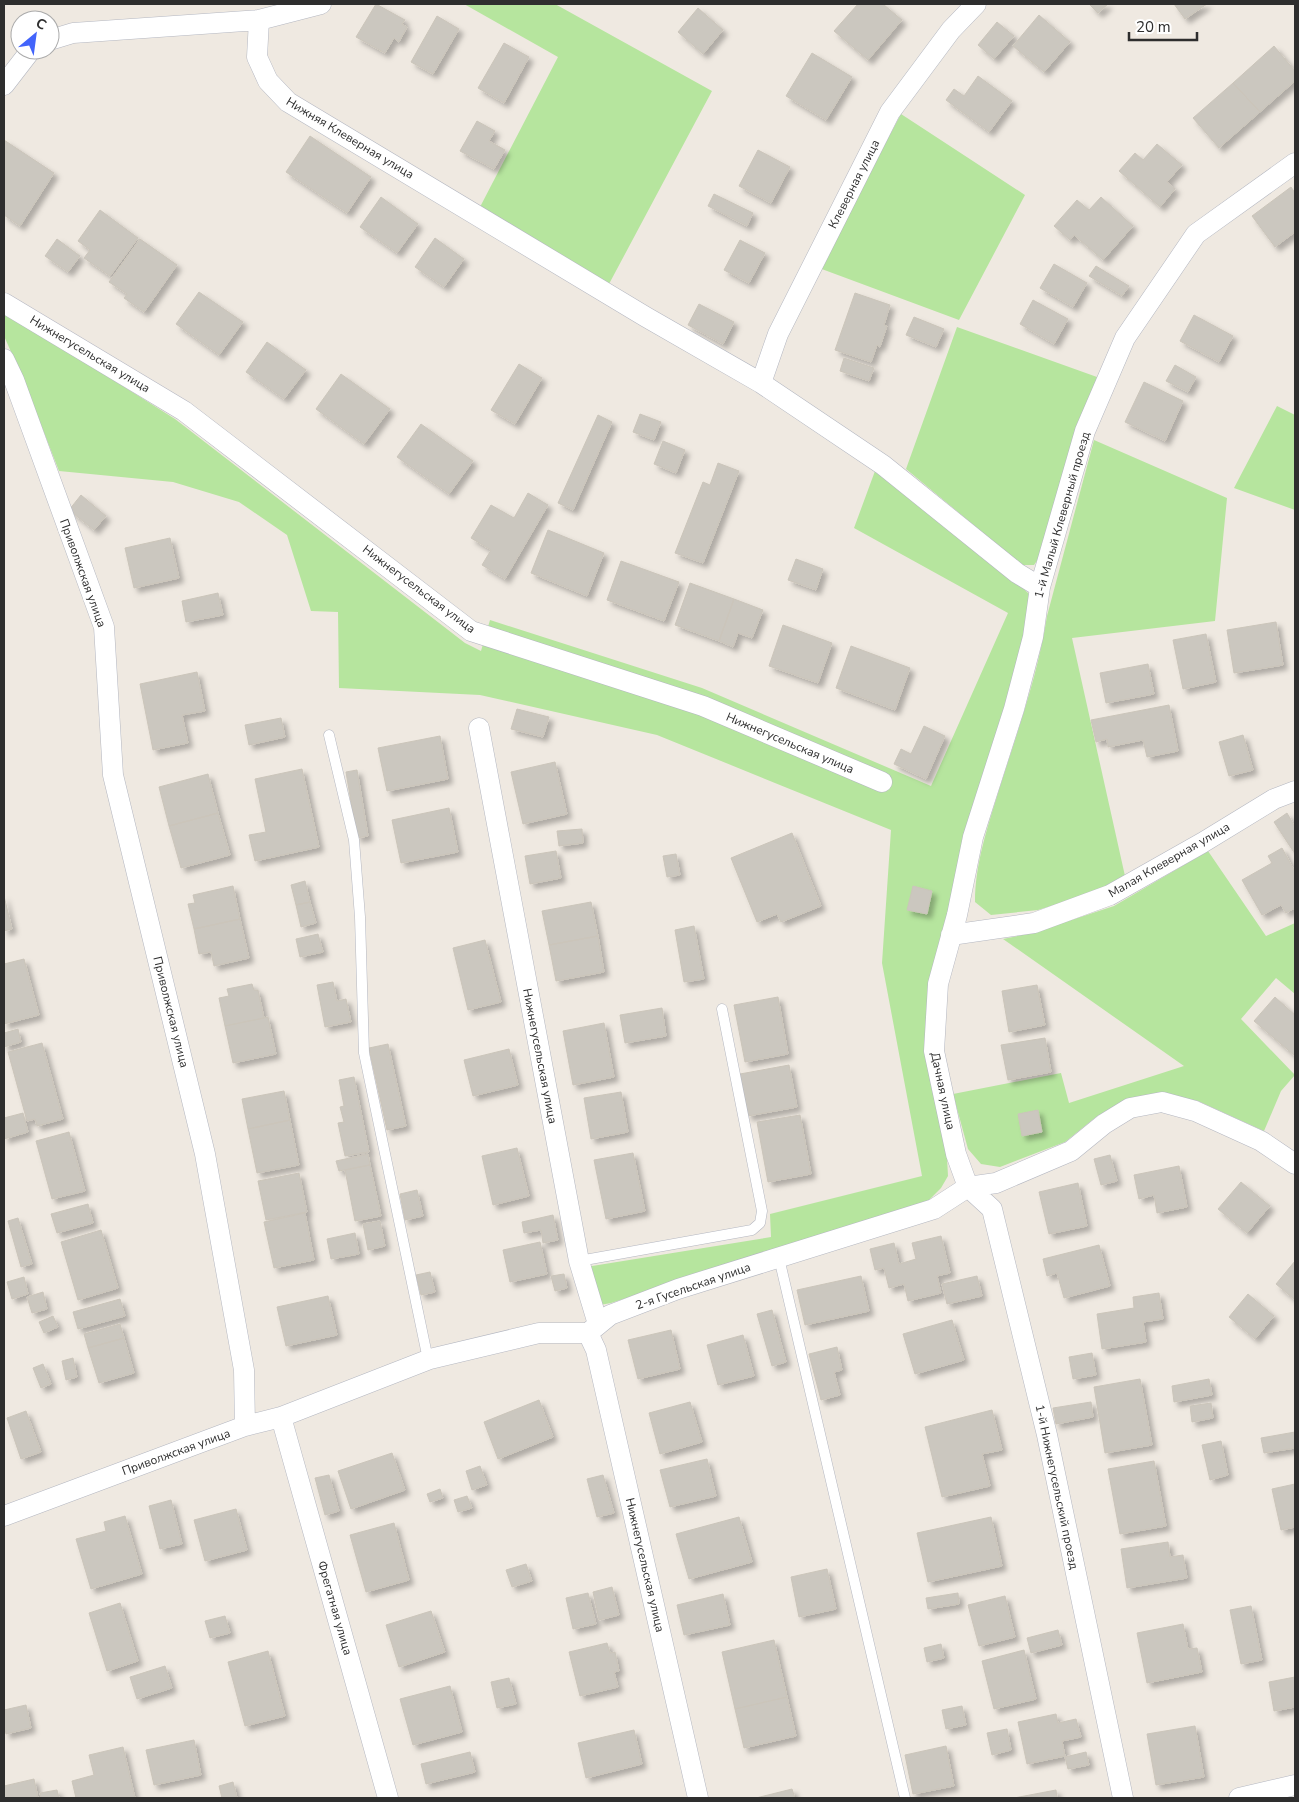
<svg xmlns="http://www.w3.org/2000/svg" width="1299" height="1802" viewBox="0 0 1299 1802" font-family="'Nunito Sans',sans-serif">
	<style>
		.green { fill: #b6e59e }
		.building { fill: #cbc7bf; stroke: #cbc5ba; filter: url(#shadow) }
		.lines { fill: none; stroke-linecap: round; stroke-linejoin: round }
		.service-casing { stroke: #b4b7c1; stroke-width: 11 }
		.minor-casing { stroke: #b4b7c1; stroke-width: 21 }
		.service { stroke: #fff; stroke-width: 10 }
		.minor { stroke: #fff; stroke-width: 20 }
		.labels { text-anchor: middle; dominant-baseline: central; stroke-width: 5; stroke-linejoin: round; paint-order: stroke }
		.street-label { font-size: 12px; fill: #2e2e2e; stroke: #fff }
	</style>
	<defs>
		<filter id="shadow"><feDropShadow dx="4.5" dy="4.5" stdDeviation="2.5" flood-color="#0004"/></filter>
	</defs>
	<rect width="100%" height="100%" fill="#efe9e1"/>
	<path class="green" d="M464,4H555L712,91L609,284L480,207L558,57Z
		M901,114L1025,195L959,320L819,268Z
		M4,311L175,419L465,643L481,651L490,620L702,688L931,786L1008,613L854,528L875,471L1013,578L1029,594L1028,634L928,1055L947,1158L948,1176L941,1188L928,1201L611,1303L600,1305L586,1267L771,1237L770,1214L922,1176L882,963L891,830L657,735L480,695L339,688L338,612L311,611L287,535L239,502L173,482L59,471L24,381L4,336Z
		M957,327L1097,377L1041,555L1034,565H1022L906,469Z
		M1277,406L1295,415V510L1234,488Z
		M1094,440L1227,498L1215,621L1072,638L1125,876L1100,891L1038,910L991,915L975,902C975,863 988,826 999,790C1017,733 1038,675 1047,616Z
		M1208,851L1266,936L1295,923V994L1276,978L1241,1019L1295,1075L1281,1091L1264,1131L1198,1101L1160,1093L1126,1099L1096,1117L1065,1142L1000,1167L981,1164L968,1149L953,1094L1061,1073L1069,1103L1184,1066L1003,939L1032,933L1114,906Z"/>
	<path class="building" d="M376,4L405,20L402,24L407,27L399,42L394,38L385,53L356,37Z
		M858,4H883L902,20L868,60L834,31Z
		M1089,4H1108L1098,13Z
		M1174,4H1207L1185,19Z
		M698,8L723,30L703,54L678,32Z
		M1039,15L1070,42L1044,72L1013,46Z
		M437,16L459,29L433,74L411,62Z
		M997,22L1014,36L994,59L978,45Z
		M504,43L529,57L504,103L478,88Z
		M1274,46L1295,71V81L1260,112L1233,83Z
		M812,53L852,77L826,120L786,96Z
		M978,76L1012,101L989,132L946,100L954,89L964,96Z
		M1233,83L1260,112L1219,148L1193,118Z
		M477,121L495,131L489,141L505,150L494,169L460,151Z
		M310,136L371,177L347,213L286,172Z
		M4,140L54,173L20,226L4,215Z
		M1157,144L1182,165L1167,182L1175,189L1160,207L1119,171L1135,153L1143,160Z
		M758,150L790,167L771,203L739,186Z
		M1291,187L1295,193V232L1275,247L1252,216Z
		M714,194L753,213L747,226L708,206Z
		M381,197L418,224L397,253L360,227Z
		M1101,197L1133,226L1103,260L1074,235L1070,240L1054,226L1077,200L1089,210Z
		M100,210L138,238L110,276L84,258L90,250L78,241Z
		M435,238L464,259L444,287L415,267Z
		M57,239L80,256L68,272L45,256Z
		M140,239L177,265L144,312L124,298L127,294L109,282Z
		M740,240L765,253L749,283L724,270Z
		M1054,264L1087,283L1073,307L1040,288Z
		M1096,266L1129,286L1122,296L1089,276Z
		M199,292L243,322L219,355L176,324Z
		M855,293L890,305L884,325L887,326L880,347L877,345L871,362L835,350Z
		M1033,300L1068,319L1054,344L1020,324Z
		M699,304L734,322L723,344L688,325Z
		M1194,315L1233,336L1219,362L1180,341Z
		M914,317L944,329L936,347L906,335Z
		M267,342L306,370L284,399L246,372Z
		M844,358L874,368L869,381L840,371Z
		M519,364L542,378L515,424L491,410Z
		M1175,365L1196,377L1188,392L1166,381Z
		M341,374L390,409L364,444L316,409Z
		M1144,382L1183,401L1165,441L1125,422Z
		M640,414L661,422L654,440L633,432Z
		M598,415L612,422L573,510L558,503Z
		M421,424L473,461L449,494L397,457Z
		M663,441L685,450L676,473L654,464Z
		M718,463L739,471L703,563L675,553L703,482L710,485Z
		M528,493L548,505L505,579L482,565L491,550L471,538L491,505L514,518Z
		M81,495L106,516L94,530L69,510Z
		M548,530L604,553L587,596L531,573Z
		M170,538L179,578L134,588L125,548Z
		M796,559L823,569L816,590L788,580Z
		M621,561L679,582L664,621L607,600Z
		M690,583L734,599L719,641L675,625Z
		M218,593L223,615L186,622L182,601Z
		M734,599L763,610L752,638L738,633L733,647L719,641Z
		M1276,622L1283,665L1234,673L1227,630Z
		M783,625L832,643L818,683L769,666Z
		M1206,634L1216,682L1183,689L1173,640Z
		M851,646L910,668L895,710L836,688Z
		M1148,664L1154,694L1106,703L1100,673Z
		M197,672L205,711L182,715L188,743L153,750L140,684Z
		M1169,705L1178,751L1147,757L1143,740L1108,747L1107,739L1096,742L1091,720Z
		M517,709L549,717L543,737L511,729Z
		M281,718L285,737L249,745L245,725Z
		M924,726L945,736L926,779L894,764L901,749L911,754Z
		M1243,735L1253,770L1229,776L1219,742Z
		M440,736L448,779L387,791L378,748Z
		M555,762L567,814L523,824L511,772Z
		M302,769L319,847L255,861L249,835L266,832L255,779Z
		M357,770L368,836L357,838L346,772Z
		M208,774L218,813L169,826L159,787Z
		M449,808L458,852L401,863L392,820Z
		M218,813L230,855L181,868L169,826Z
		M1287,813L1295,827V854L1274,822Z
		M582,829L583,843L559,846L557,831Z
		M792,833L821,906L781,922L777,914L757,922L731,858Z
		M1282,848L1295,872V908L1286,913L1281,905L1262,915L1242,880L1272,863L1268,856Z
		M556,851L561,878L530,884L525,856Z
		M676,854L680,875L667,877L663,856Z
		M305,881L310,902L296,905L291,885Z
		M233,886L240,919L194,929L188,904L195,903L193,895Z
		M913,886L932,891L927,914L907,910Z
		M4,896L12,929L4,931Z
		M310,902L316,923L301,927L296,905Z
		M591,902L598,936L549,945L542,911Z
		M240,919L249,958L214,966L211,952L199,954L194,929Z
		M694,926L704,979L684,982L675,930Z
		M318,934L323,952L300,957L296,939Z
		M598,936L604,972L556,981L549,945Z
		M485,940L501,1002L468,1010L453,948Z
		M24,959L39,1015L4,1024V964Z
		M333,982L337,1001L346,999L351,1022L325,1027L317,985Z
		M252,984L254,990H258L264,1018L225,1026L219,998L229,996L227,989Z
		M1037,985L1045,1025L1009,1032L1002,991Z
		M778,997L788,1054L745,1062L734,1005Z
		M1275,997L1295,1015V1056L1254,1021Z
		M662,1008L666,1036L625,1043L620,1015Z
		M268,1017L276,1054L233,1063L225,1026Z
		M604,1023L614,1077L573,1085L563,1031Z
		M18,1029L21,1042L4,1047V1033Z
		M1045,1038L1051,1072L1008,1080L1001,1045Z
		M42,1043L63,1119L37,1126L35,1119L27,1121L8,1052Z
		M388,1044L406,1126L387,1130L369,1048Z
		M509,1049L518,1085L473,1096L464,1060Z
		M789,1065L797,1107L748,1116L740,1074Z
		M354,1077L369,1152L345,1156L338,1123L344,1122L340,1107L344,1106L339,1080Z
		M284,1091L290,1120L248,1129L242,1099Z
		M621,1092L628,1132L591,1139L584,1098Z
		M1038,1110L1042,1132L1022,1136L1018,1114Z
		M23,1113L28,1132L4,1139V1118Z
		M800,1115L811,1174L768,1182L757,1122Z
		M290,1120L299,1165L257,1173L248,1129Z
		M69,1132L85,1191L52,1199L36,1141Z
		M517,1148L529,1196L493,1205L482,1156Z
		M633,1153L645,1211L606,1219L594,1160Z
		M368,1154L370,1165L339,1171L336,1161Z
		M1110,1155L1117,1181L1101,1185L1094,1159Z
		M370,1165L381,1216L355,1221L345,1170Z
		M1179,1166L1187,1207L1157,1213L1154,1195L1139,1199L1134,1175Z
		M299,1173L307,1212L266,1220L258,1181Z
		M1241,1182L1270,1206L1247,1233L1218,1209Z
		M1078,1183L1087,1226L1049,1234L1039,1192Z
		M417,1190L423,1216L405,1220L400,1194Z
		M88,1204L93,1223L57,1233L51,1214Z
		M305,1213L314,1260L274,1268L264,1222Z
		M553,1215L558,1240L543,1243L541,1230L524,1233L522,1222Z
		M18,1218L32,1264L21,1267L8,1221Z
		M380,1221L385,1246L368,1250L363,1224Z
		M101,1230L118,1288L78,1300L61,1242Z
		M355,1233L359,1254L331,1259L327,1239Z
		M941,1236L950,1273L937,1276L941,1293L908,1301L904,1284L889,1288L884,1268L875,1270L870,1249L894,1243L899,1264L916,1259L912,1243Z
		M540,1242L547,1274L510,1282L503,1250Z
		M1099,1245L1110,1286L1064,1298L1057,1273L1047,1276L1043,1259Z
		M1295,1261V1300L1276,1284Z
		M430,1272L435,1292L421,1295L416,1275Z
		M564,1274L567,1288L555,1291L551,1276Z
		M861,1276L869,1311L805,1325L797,1290Z
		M977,1276L982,1296L947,1304L942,1284Z
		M24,1277L28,1294L12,1299L7,1282Z
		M43,1292L47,1309L32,1313L27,1297Z
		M1159,1293L1163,1319L1143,1322L1146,1342L1102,1349L1097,1314L1134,1308L1133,1297Z
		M1248,1294L1274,1316L1255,1339L1229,1317Z
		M328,1296L337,1335L286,1346L277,1307Z
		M120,1299L125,1316L78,1329L73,1312Z
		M772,1310L786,1362L772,1366L757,1314Z
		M53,1316L58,1327L44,1333L39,1322Z
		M952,1320L964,1360L915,1374L903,1334Z
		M120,1324L124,1338L88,1348L84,1334Z
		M671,1330L680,1369L638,1379L628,1340Z
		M743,1335L754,1376L718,1385L707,1345Z
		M124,1338L134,1373L99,1383L88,1348Z
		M837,1347L842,1370L834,1372L840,1395L821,1400L809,1354Z
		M1092,1353L1096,1375L1073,1379L1069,1357Z
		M73,1358L77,1377L66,1380L62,1361Z
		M43,1364L51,1384L41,1388L33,1368Z
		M1140,1379L1152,1445L1105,1453L1094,1387Z
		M1209,1379L1212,1395L1174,1402L1172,1386Z
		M539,1400L553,1437L498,1459L484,1422Z
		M690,1402L702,1442L660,1454L649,1413Z
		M1091,1402L1093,1417L1056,1424L1053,1408Z
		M1211,1403L1213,1418L1192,1422L1190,1406Z
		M992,1410L1002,1450L982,1454L990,1486L942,1497L925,1427Z
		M26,1411L41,1452L21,1459L7,1418Z
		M1295,1432V1448L1264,1453L1261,1438Z
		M1221,1441L1228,1475L1210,1480L1202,1445Z
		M392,1453L405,1490L351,1509L338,1471Z
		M707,1459L716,1496L670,1507L660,1470Z
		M1154,1461L1166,1526L1120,1534L1108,1469Z
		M480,1466L487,1485L472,1490L466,1471Z
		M329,1475L339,1511L325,1515L315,1478Z
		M603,1475L614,1513L597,1517L587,1479Z
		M1295,1484V1527L1281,1530L1272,1489Z
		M440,1489L443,1498L430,1502L427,1494Z
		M467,1496L472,1508L458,1512L454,1500Z
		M171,1500L182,1544L160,1549L149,1506Z
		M236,1509L247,1550L205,1561L194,1520Z
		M125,1516L142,1574L91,1589L76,1539L106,1531L104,1522Z
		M739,1517L752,1562L689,1579L676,1534Z
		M991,1517L1002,1566L928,1582L917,1533Z
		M394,1523L409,1580L366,1592L350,1535Z
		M1168,1542L1170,1557L1183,1555L1187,1578L1127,1588L1121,1549Z
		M526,1564L532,1581L512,1587L506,1570Z
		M827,1569L836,1609L799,1617L791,1577Z
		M612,1587L619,1615L599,1620L593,1592Z
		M588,1593L596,1624L573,1629L566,1598Z
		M958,1593L959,1604L928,1609L926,1598Z
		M723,1594L730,1625L684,1635L677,1605Z
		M1005,1596L1015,1637L979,1646L968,1605Z
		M120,1603L138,1661L107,1671L89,1613Z
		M1251,1606L1262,1660L1241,1664L1230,1610Z
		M431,1611L445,1652L399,1667L386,1625Z
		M225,1616L230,1633L210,1638L205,1621Z
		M1183,1624L1188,1649L1197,1648L1202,1672L1147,1683L1137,1633Z
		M1058,1630L1062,1645L1031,1653L1027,1638Z
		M774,1640L787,1697L735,1709L722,1652Z
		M607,1643L610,1653L615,1652L619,1671L614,1672L618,1687L580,1696L569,1652Z
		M941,1644L944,1658L927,1662L924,1648Z
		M1024,1650L1036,1699L994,1709L982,1661Z
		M268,1651L285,1716L245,1726L228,1662Z
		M165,1666L172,1688L137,1699L130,1677Z
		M1295,1677V1707L1274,1711L1269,1682Z
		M509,1678L516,1704L497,1708L491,1682Z
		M450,1686L462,1732L413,1745L400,1699Z
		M787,1697L796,1736L744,1748L735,1709Z
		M26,1705L31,1728L6,1734L4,1724V1710Z
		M962,1706L966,1725L946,1729L942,1710Z
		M1056,1714L1058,1723L1076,1719L1081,1737L1062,1741L1065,1756L1027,1764L1018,1722Z
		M1195,1726L1204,1777L1156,1785L1147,1734Z
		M1007,1729L1011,1750L992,1755L987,1733Z
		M634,1730L642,1764L586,1778L578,1743Z
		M194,1740L201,1775L154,1785L146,1750Z
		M946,1746L954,1786L913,1794L905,1755Z
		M123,1747L135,1798H76L72,1781L94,1775L89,1755Z
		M470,1752L475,1772L426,1784L421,1764Z
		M1086,1752L1089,1765L1068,1769L1065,1757Z
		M34,1779L38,1798H4V1786Z
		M233,1782L237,1798H222L219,1786Z
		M792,1789L795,1798H756Z
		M57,1790L59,1798H41L40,1793Z
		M1056,1790L1057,1798H1014Z"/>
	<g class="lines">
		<g class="service-casing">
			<path id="service" d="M329,735L354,840L360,917L364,1053L426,1350L430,1359
				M779,1258L905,1798
				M579,1261L752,1230L760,1223L762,1211L722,1009"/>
		</g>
		<g class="minor-casing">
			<path id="minor" d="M259,20L257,57L268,81L288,102L646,317L761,383L883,465L1017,573L1040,587
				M50,40L73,33L259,20L321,4
				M4,85L31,50
				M4,303L184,411L471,631L703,706L882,782
				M4,359L14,380L104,627L113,775L205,1154L244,1370L245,1426L4,1516
				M761,383L778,334L890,112L951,30L976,4
				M479,728L579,1261L598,1324
				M951,935L1034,923L1110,895L1202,843L1274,799L1295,791
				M588,1333L596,1350L698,1798
				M281,1417L388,1798
				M245,1426L281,1417L430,1359L539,1333H588L610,1315L678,1289L934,1209L968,1187L996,1183L1071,1151L1104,1124L1130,1108L1162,1102L1195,1111L1261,1141L1295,1164
				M1123,1798L1047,1435L992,1209L968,1187L956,1154L934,1051L938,984L957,915L973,837L1014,709L1033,637L1040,587L1085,431L1125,338L1196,234L1295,163
				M1239,1798L1295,1785"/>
		</g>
		<use href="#service" class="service"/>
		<use href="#minor" class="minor"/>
	</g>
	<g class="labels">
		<g class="street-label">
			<text transform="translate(350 138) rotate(31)">Нижняя Клеверная улица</text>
			<text transform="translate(854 184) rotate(-63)">Клеверная улица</text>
			<text transform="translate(90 354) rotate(31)">Нижнегусельская улица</text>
			<text transform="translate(1062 515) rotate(-74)">1-й Малый Клеверный проезд</text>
			<text transform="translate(83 573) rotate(70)">Приволжская улица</text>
			<text transform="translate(419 589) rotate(37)">Нижнегусельская улица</text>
			<text transform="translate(790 743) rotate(23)">Нижнегусельская улица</text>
			<text transform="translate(1169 860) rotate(-30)">Малая Клеверная улица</text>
			<text transform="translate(171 1012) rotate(76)">Приволжская улица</text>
			<text transform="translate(540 1056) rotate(79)">Нижнегусельская улица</text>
			<text transform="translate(943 1091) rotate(78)">Дачная улица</text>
			<text transform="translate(693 1286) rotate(-19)">2-я Гусельская улица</text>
			<text transform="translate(176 1452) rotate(-20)">Приволжская улица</text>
			<text transform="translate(1057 1487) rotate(78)">1-й Нижнегусельский проезд</text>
			<text transform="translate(645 1565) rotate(77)">Нижнегусельская улица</text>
			<text transform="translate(335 1608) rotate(74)">Фрегатная улица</text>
		</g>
	</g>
	<rect width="1299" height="1802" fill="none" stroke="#2e2e2e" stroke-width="10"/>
	<g transform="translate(35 35) rotate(29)"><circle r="24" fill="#ffffff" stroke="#ababab"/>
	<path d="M0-4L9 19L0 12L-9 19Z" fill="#4264fb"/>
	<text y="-8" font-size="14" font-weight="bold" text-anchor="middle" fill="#2e2e2e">С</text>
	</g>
	<path d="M1129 32v8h68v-8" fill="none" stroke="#2e2e2e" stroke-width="2.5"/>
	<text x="1136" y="32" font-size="15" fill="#2e2e2e" stroke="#ffffff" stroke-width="4" paint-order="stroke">20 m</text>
</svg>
